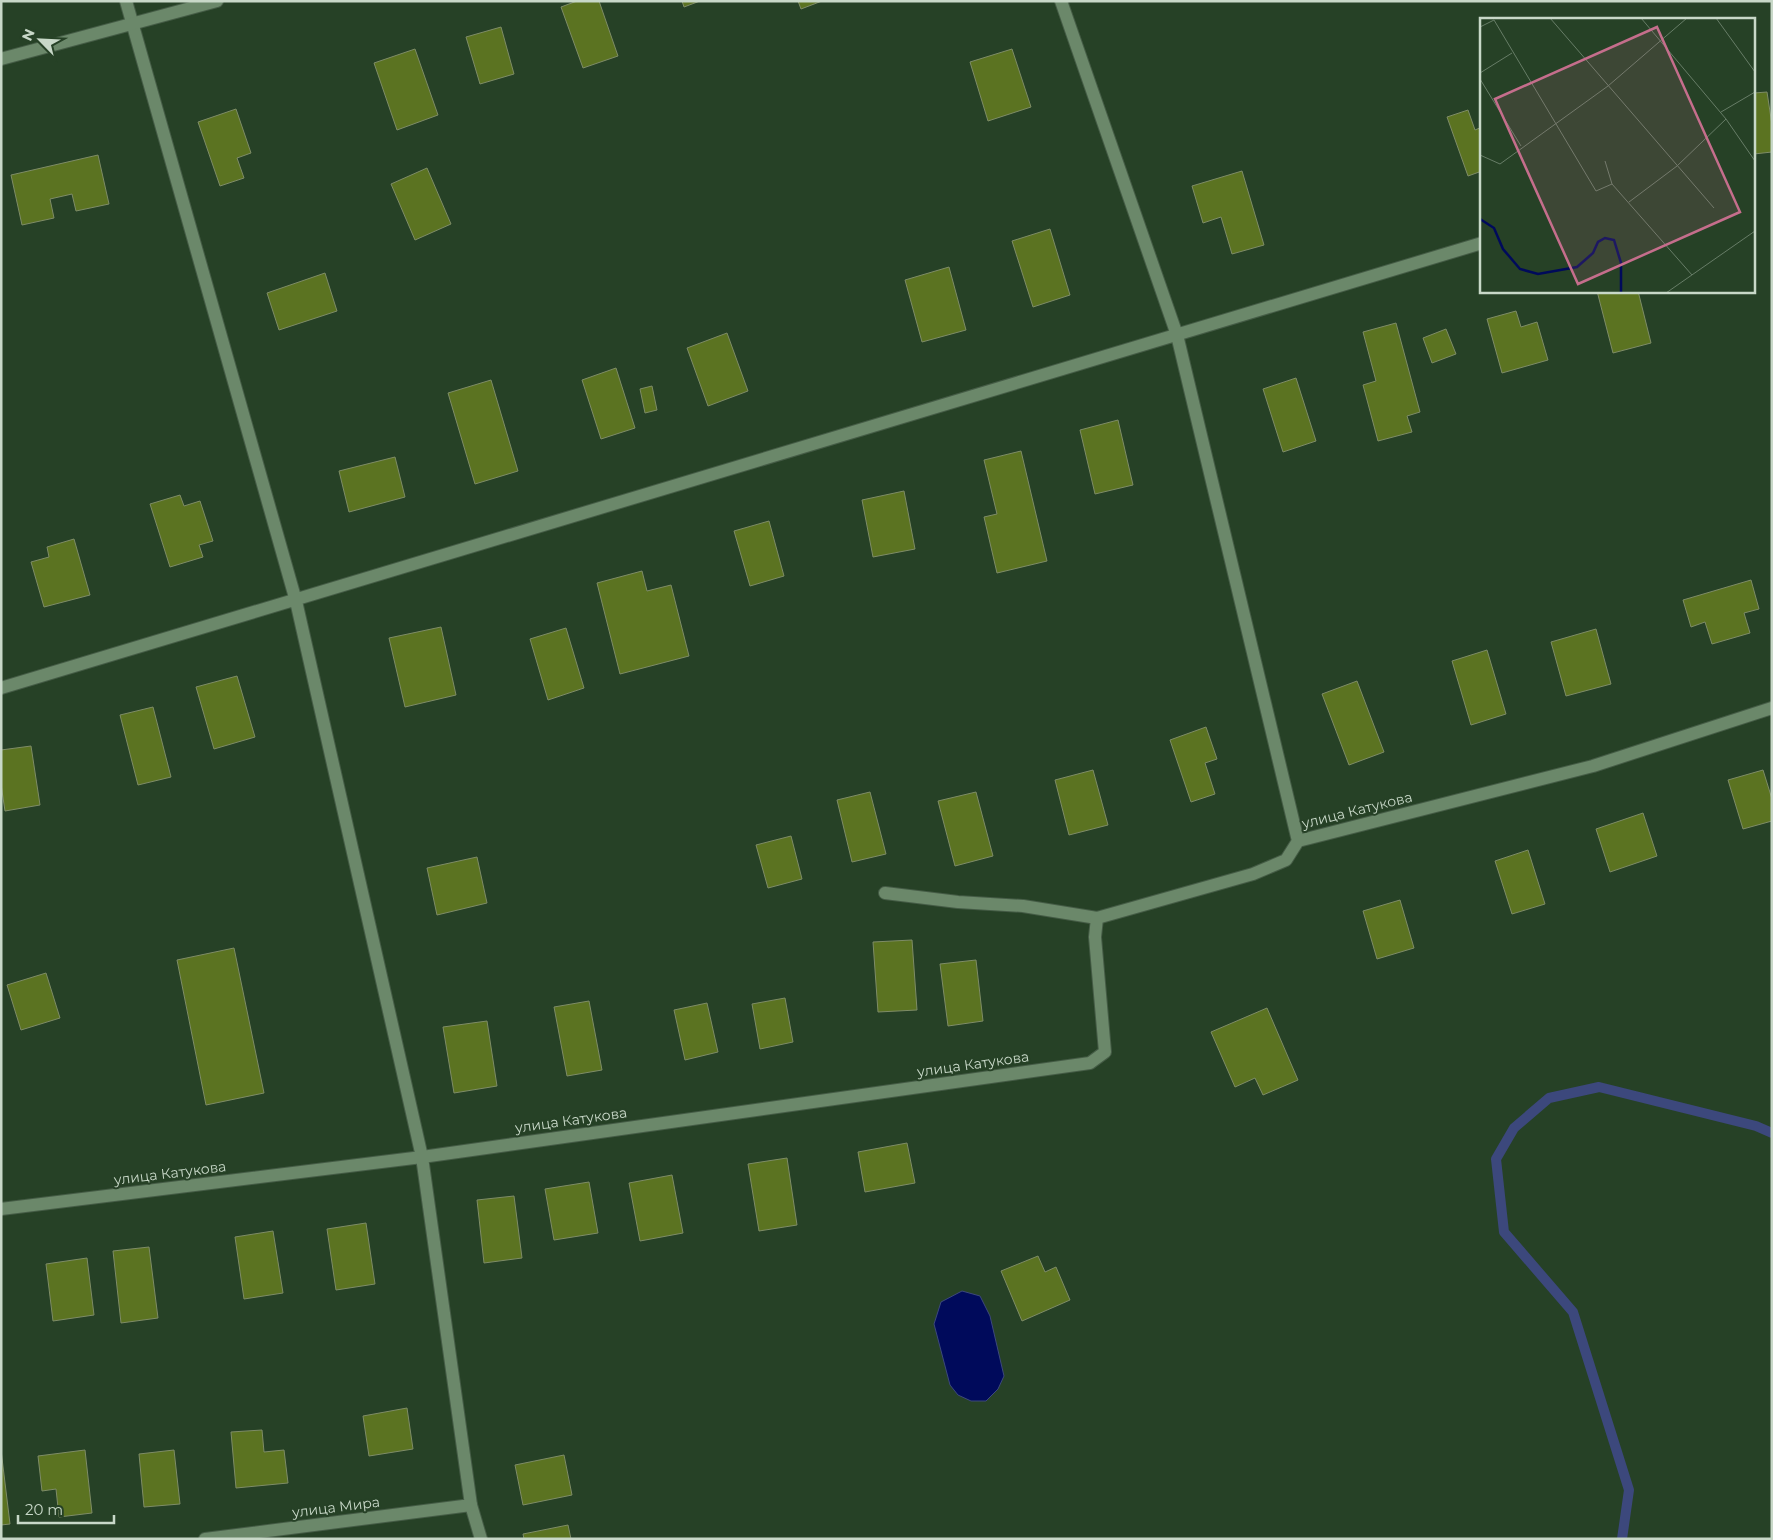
<svg xmlns="http://www.w3.org/2000/svg" width="1773" height="1540" viewBox="0 0 1773 1540" font-family="Montserrat,sans-serif">
	<style>
		.water { fill: #000a5b; stroke: #3c487c }
		.lines { fill: none; stroke-linecap: round; stroke-linejoin: round }
		.stream { stroke: #3c487c; stroke-width: 10 }
		.building { fill: #5b7321; stroke: #7e8c67 }
		.lane-casing { stroke: #455c46; stroke-width: 14 }
		.street-casing { stroke: #455c46; stroke-width: 14 }
		.secondary-casing { stroke: #455c46; stroke-width: 14 }
		.lane { stroke: #6b886a; stroke-width: 12 }
		.street { stroke: #6b886a; stroke-width: 12 }
		.secondary { stroke: #6b886a; stroke-width: 12 }
		.labels { text-anchor: middle; dominant-baseline: central; stroke-width: 4; stroke-linejoin: round; paint-order: stroke }
		.street-label { font-size: 14px; fill: #c8d8c8; stroke: #264126 }
		.inset-river { fill: none; stroke: #000a5b; stroke-width: 2.5 }
		.inset-road { fill: none; stroke: #677d67; stroke-width: 1 }
		.view { fill: #c56e8c; fill-opacity: 0.15; stroke: #c56e8c; stroke-width: 2.5 }
		.inset-edge { fill: none; stroke: #c8d8c8; stroke-width: 2.5 }
	</style>
	<rect width="100%" height="100%" fill="#264126"/>
	<path class="water" d="M962,1291L980,1296L990,1316L1004,1376L998,1389L986,1401H971L958,1395L950,1385L934,1324L941,1302Z"/>
	<g class="lines">
		<path class="stream" d="M1622,1539L1629,1490L1573,1312L1504,1232L1496,1159L1514,1128L1549,1098L1599,1087L1756,1126L1772,1133"/>
	</g>
	<path class="building" d="M577,1H599L618,56L583,68L561,7Z
		M682,1H700L684,7Z
		M798,1H822L801,9Z
		M501,27L514,74L480,84L466,37Z
		M415,49L438,115L397,130L374,63Z
		M1012,49L1031,107L988,121L970,62Z
		M1767,92L1772,125V152L1754,154V93Z
		M236,109L251,153L237,158L244,178L220,186L198,122Z
		M1468,110L1475,130L1482,127V171L1468,176L1447,117Z
		M98,155L109,204L76,211L72,194L50,199L54,218L22,225L11,175Z
		M427,168L451,224L415,240L391,184Z
		M1242,171L1264,245L1232,254L1221,217L1203,223L1192,186Z
		M1050,229L1070,295L1033,307L1012,241Z
		M949,267L966,330L922,342L905,280Z
		M325,273L337,311L279,330L267,293Z
		M1597,291H1638L1651,343L1613,353Z
		M1516,311L1521,327L1537,322L1548,360L1502,373L1487,319Z
		M1396,323L1420,412L1407,416L1412,432L1378,441L1363,385L1376,381L1363,332Z
		M1446,329L1456,354L1432,363L1423,338Z
		M727,333L748,391L708,406L687,348Z
		M616,368L635,428L601,439L582,380Z
		M1296,378L1316,441L1283,452L1263,389Z
		M491,380L518,471L475,484L448,393Z
		M652,386L657,410L645,413L640,389Z
		M1118,420L1133,485L1095,494L1080,430Z
		M1021,451L1047,561L997,573L984,517L997,514L984,460Z
		M395,457L405,497L349,512L339,471Z
		M904,491L915,549L873,557L862,500Z
		M180,495L184,506L200,501L213,541L199,545L203,557L170,567L150,504Z
		M769,521L784,576L750,586L734,531Z
		M74,539L90,595L44,607L31,562L49,557L47,547Z
		M642,571L647,591L671,585L689,656L620,674L597,583Z
		M1751,580L1759,609L1744,613L1750,633L1712,644L1705,622L1691,627L1683,600Z
		M441,627L456,695L405,707L389,638Z
		M566,628L584,688L548,700L530,639Z
		M1596,629L1611,684L1566,696L1551,642Z
		M1487,650L1506,714L1471,725L1452,661Z
		M237,676L255,737L214,749L196,687Z
		M1357,681L1384,752L1349,765L1322,694Z
		M153,707L171,777L138,785L120,715Z
		M1206,727L1217,759L1205,763L1215,794L1191,802L1170,740Z
		M31,746L40,805L5,811L1,784V750Z
		M1093,770L1108,825L1069,835L1055,780Z
		M1763,770L1772,799V821L1743,829L1728,780Z
		M870,792L886,854L852,862L837,800Z
		M976,792L993,856L955,866L938,801Z
		M1643,813L1657,856L1610,872L1596,829Z
		M791,836L802,879L768,888L756,845Z
		M1528,850L1545,904L1512,914L1495,861Z
		M477,857L487,903L437,915L427,868Z
		M1400,900L1414,948L1377,959L1363,911Z
		M912,940L917,1010L878,1012L873,942Z
		M234,948L264,1093L206,1105L177,960Z
		M976,960L983,1021L948,1026L940,964Z
		M46,973L60,1018L21,1030L7,985Z
		M785,998L793,1042L760,1049L752,1004Z
		M589,1001L602,1070L567,1076L554,1007Z
		M707,1003L718,1052L685,1060L674,1010Z
		M1267,1008L1298,1080L1263,1095L1255,1078L1235,1087L1211,1032Z
		M487,1021L497,1086L454,1093L443,1027Z
		M907,1143L915,1183L865,1192L858,1152Z
		M787,1158L797,1225L759,1231L748,1164Z
		M672,1175L683,1233L640,1241L629,1183Z
		M589,1182L598,1233L554,1240L545,1189Z
		M514,1196L522,1258L484,1263L477,1200Z
		M366,1223L375,1284L336,1290L327,1229Z
		M273,1231L283,1293L244,1299L235,1237Z
		M149,1247L158,1318L121,1323L113,1251Z
		M1038,1256L1045,1272L1056,1267L1070,1300L1022,1321L1001,1271Z
		M87,1258L94,1315L53,1321L46,1264Z
		M407,1408L413,1449L369,1456L363,1416Z
		M262,1430L264,1452L284,1450L288,1483L236,1488L231,1432Z
		M1,1450L10,1524L1,1525Z
		M85,1450L92,1513L59,1517L56,1489L42,1491L38,1456Z
		M174,1450L180,1504L144,1507L139,1454Z
		M564,1455L572,1495L523,1505L515,1465Z
		M568,1525L571,1539H524L523,1534Z"/>
	<g class="lines">
		<g class="lane-casing">
			<path id="lane" d="M885,893L958,902L1023,906L1097,918
				M471,1505L481,1539"/>
		</g>
		<g class="street-casing">
			<path id="street" d="M126,1L296,601L422,1157L471,1505L205,1539
				M1061,1L1177,335L1298,841
				M1,688L1482,243
				M1,1209L422,1157L1090,1063L1105,1052L1095,937L1097,918L1253,874L1286,860L1298,841L1593,766L1772,708"/>
		</g>
		<g class="secondary-casing">
			<path id="secondary" d="M1,59L217,1"/>
		</g>
		<use href="#lane" class="lane"/>
		<use href="#street" class="street"/>
		<use href="#secondary" class="secondary"/>
	</g>
	<g class="labels">
		<g class="street-label">
			<text transform="translate(1357 810) rotate(-14)">улица Катукова</text>
			<text transform="translate(973 1064) rotate(-8)">улица Катукова</text>
			<text transform="translate(571 1120) rotate(-8)">улица Катукова</text>
			<text transform="translate(170 1173) rotate(-7)">улица Катукова</text>
			<text transform="translate(336 1507) rotate(-7)">улица Мира</text>
		</g>
	</g>
	<g transform="translate(1480 18)">
		<rect width="275" height="275" fill="#264126"/>
		<path class="inset-river" d="M0,201L14,210L23,231L40,251L58,256L97,249L113,235L118,224L125,220L134,222L141,245V275"/>
		<path class="inset-road" d="M70,0L234,190M161,0L246,101L275,143M236,0L275,54M0,9L14,2L116,173L132,166L212,257M0,55L32,35M0,61L41,128M241,94L275,74M0,137L20,146L128,68L207,0M125,143L132,166M149,184L197,148L246,101M186,275L275,213"/>
		<path class="view" d="M177,9L260,194L98,266L15,81Z"/>
		<rect width="275" height="275" class="inset-edge"/>
	</g>
	<rect width="1773" height="1540" fill="none" stroke="#c8d8c8" stroke-width="5"/>
	<g transform="translate(40 40) rotate(294)" stroke="#264126" stroke-width="4" paint-order="stroke">
	<path d="M0-4L9 19L0 12L-9 19Z" fill="#c8d8c8"/>
	<text y="-8" font-size="14" font-weight="bold" text-anchor="middle" fill="#c8d8c8">N</text>
	</g>
	<path d="M18 1515v8h96v-8" fill="none" stroke="#c8d8c8" stroke-width="2.5"/>
	<text x="25" y="1515" font-size="15" fill="#c8d8c8" stroke="#264126" stroke-width="4" paint-order="stroke">20 m</text>
</svg>
